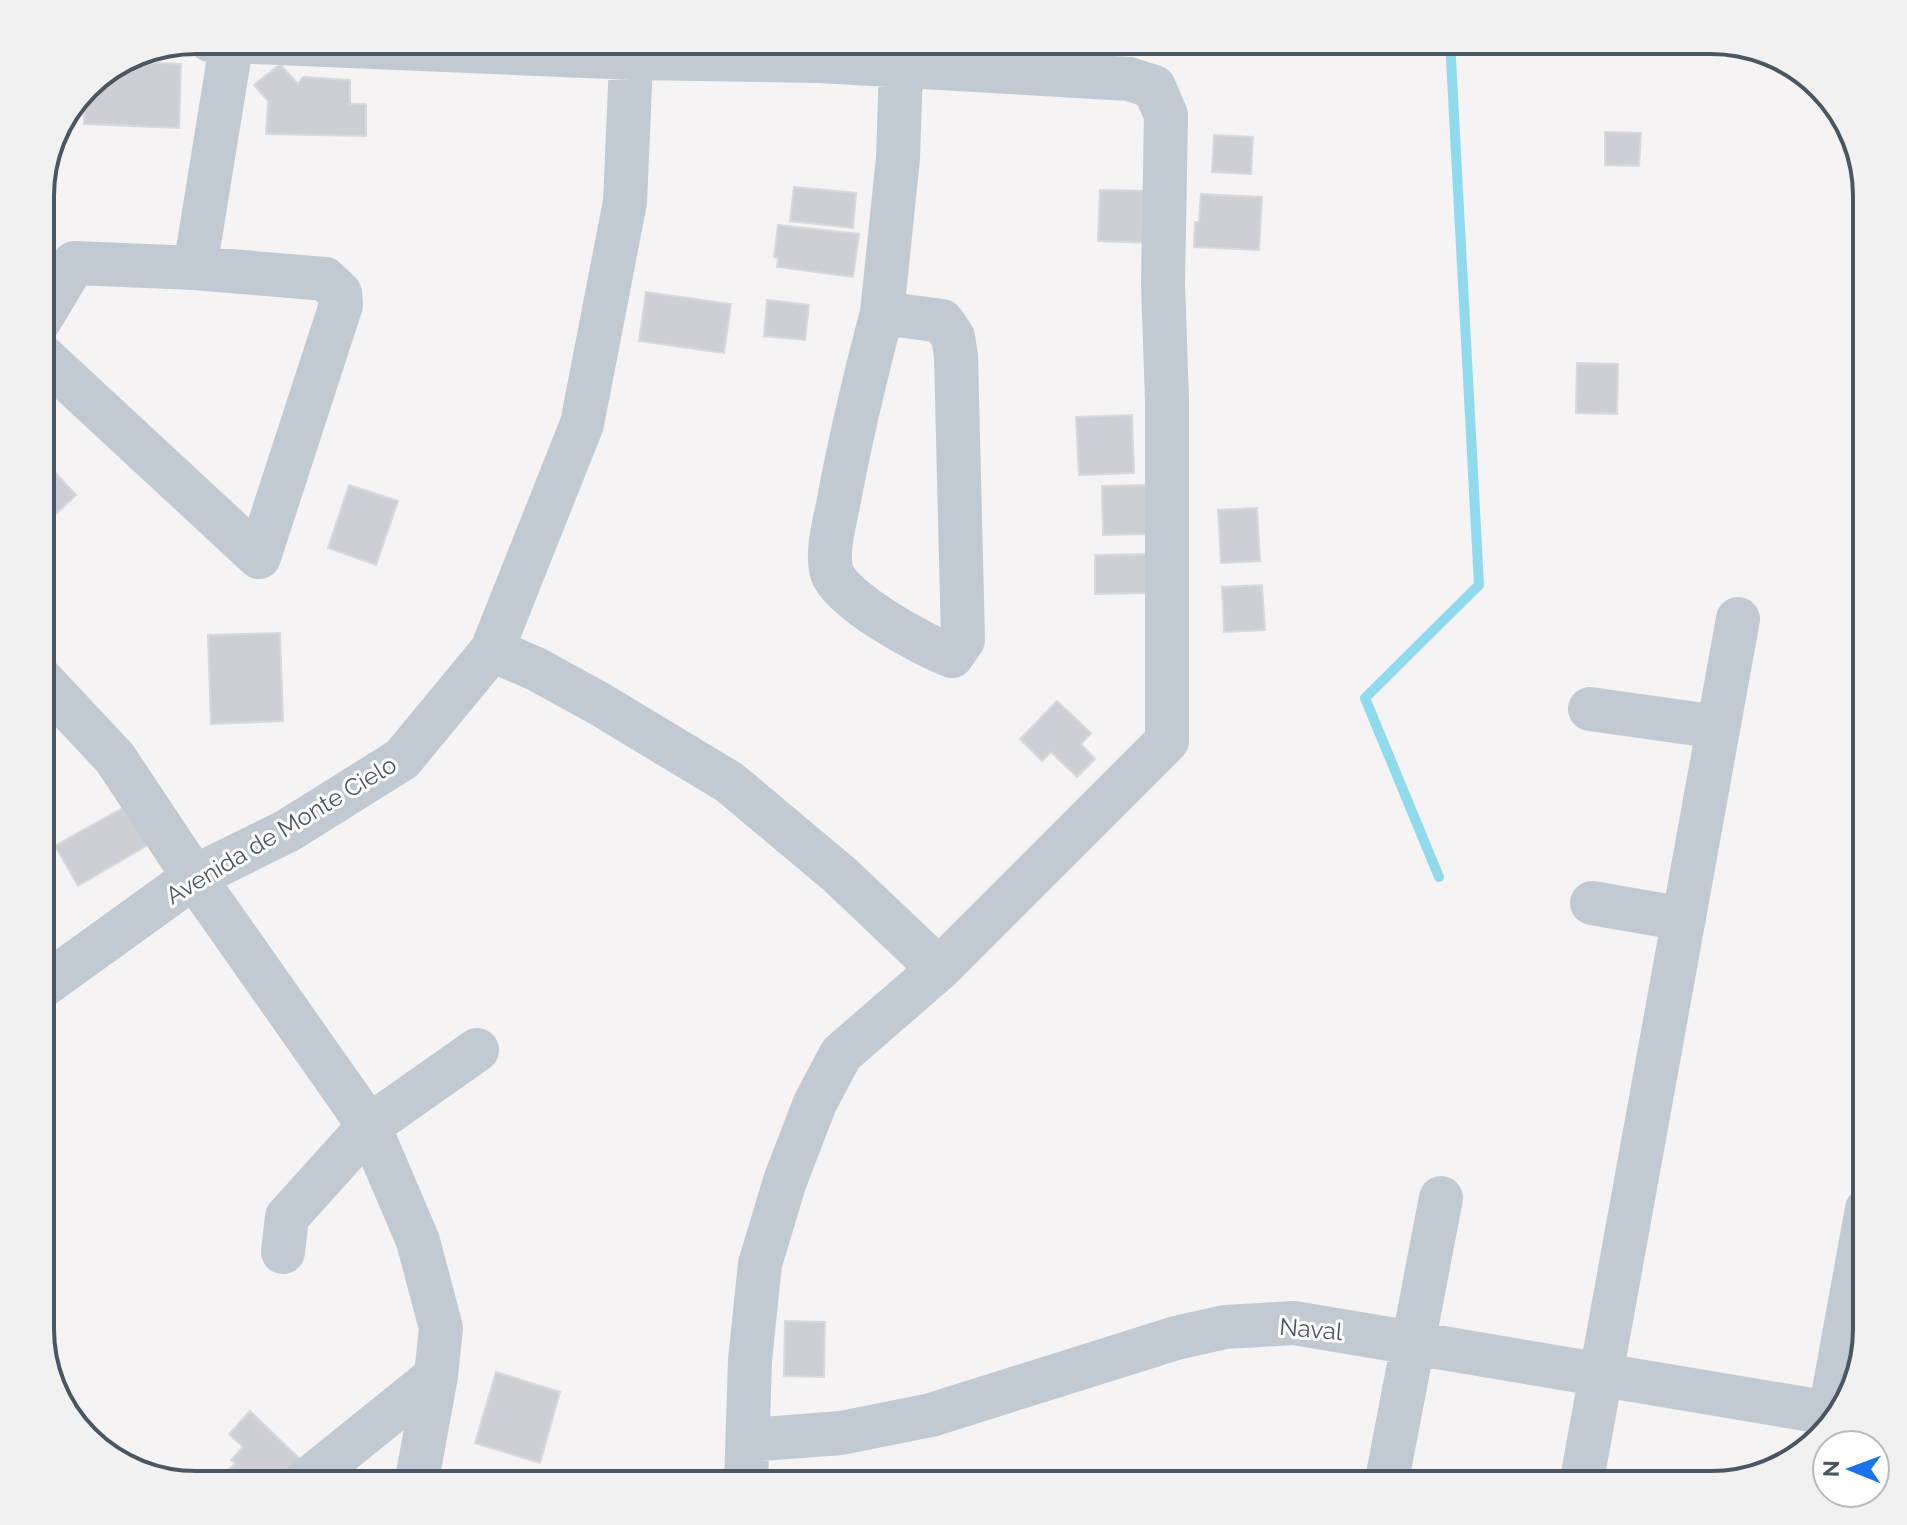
<svg xmlns="http://www.w3.org/2000/svg" width="1907" height="1525" viewBox="0 0 1907 1525" font-family="Raleway,sans-serif">
	<style>
		.lines { fill: none; stroke-linecap: round; stroke-linejoin: round }
		.stream { stroke: #90daee; stroke-width: 10 }
		.building { fill: #cdcfd5; stroke: #d7d9de; stroke-width: 2 }
		.minor { stroke: #c1cad2; stroke-width: 44 }
		.labels { text-anchor: middle; dominant-baseline: central; stroke-width: 6; stroke-linejoin: round; paint-order: stroke }
		.street-label { font-size: 24px; fill: #4a5661; stroke: #fff }
		.rim { fill: none; stroke: #4a5661; stroke-width: 4 }
	</style>
	<rect width="100%" height="100%" fill="#f5f3f3"/>
	<g class="lines">
		<path class="stream" d="M1439,877L1365,698L1479,585L1450,40"/>
	</g>
	<path class="building" d="M1252,40H1291V47L1252,48Z
		M137,62L181,64L179,128L84,124L85,89L93,79Z
		M280,64L298,84L303,77L350,80V104H366V136L266,134L268,101L254,85Z
		M1605,132L1641,133L1639,166L1605,165Z
		M1214,135L1253,137L1251,174L1212,172Z
		M794,187L856,193L853,228L790,221Z
		M1100,190L1149,191L1148,243L1098,241Z
		M1201,194L1262,197L1259,250L1194,247L1195,222H1199Z
		M778,225L859,234L853,277L777,267L778,258L774,257Z
		M646,292L731,304L724,353L639,341Z
		M767,300L809,305L805,340L764,336Z
		M1577,363L1618,364L1617,414L1576,413Z
		M1132,415L1134,473L1079,475L1076,417Z
		M40,456L76,495L40,529Z
		M349,485L398,501L376,565L328,548Z
		M1149,485V534L1103,535L1102,486Z
		M1257,508L1260,561L1221,563L1218,510Z
		M1149,554V593L1095,594V555Z
		M1262,585L1265,630L1224,632L1222,587Z
		M280,633L283,721L211,724L208,635Z
		M1057,701L1091,733L1081,744L1095,759L1077,777L1051,752L1042,761L1020,739Z
		M126,806L148,845L78,886L55,846Z
		M785,1321L825,1322L824,1377L784,1376Z
		M496,1372L560,1392L540,1463L475,1443Z
		M250,1411L301,1460L281,1481L276,1475L266,1485H239L226,1472L236,1463L231,1460L243,1447L229,1434Z"/>
	<g class="lines">
		<path class="minor" d="M210,40L632,58L820,61L1129,79L1154,87L1166,115L1163,284L1167,400V741L939,969L841,1054L815,1103L785,1181L760,1264L750,1360L746,1485
			M195,268L232,40
			M882,313L942,321L953,337L956,356L963,640L952,656C924,646 842,601 832,573C826,553 834,525 838,505C850,440 865,377 882,313Z
			M882,313L898,158L902,40
			M40,354L259,557L341,305L340,293L325,279L195,268L74,263L40,320
			M492,650L536,669L598,703L729,782L840,875L939,969
			M40,678L115,758L194,877L369,1126L418,1241L441,1328L436,1376L416,1485
			M1590,709L1718,727
			M1592,903L1684,919
			M40,988L194,877L287,831L402,759L492,650L582,424L625,202L632,40
			M283,1252L287,1217L369,1126L477,1050
			M1826,1434L1867,1209
			M748,1440L841,1433L931,1415L1176,1338L1225,1327L1294,1323L1835,1414
			M301,1485L436,1376
			M1386,1485L1441,1198
			M1581,1485L1738,619"/>
	</g>
	<g class="labels">
		<g class="street-label">
			<text transform="translate(281 830) rotate(-31)">Avenida de Monte Cielo</text>
			<text transform="translate(1311 1329) rotate(5)">Naval</text>
		</g>
	</g>
	<path d="M0 0H1907V1525H0ZM196 54H1711A142 142 0 0 1 1853 196V1329A142 142 0 0 1 1711 1471H196A142 142 0 0 1 54 1329V196A142 142 0 0 1 196 54Z" fill="#f1f1f2" fill-rule="evenodd"/>
	<path class="rim" d="M196 54H1711A142 142 0 0 1 1853 196V1329A142 142 0 0 1 1711 1471H196A142 142 0 0 1 54 1329V196A142 142 0 0 1 196 54Z"/>
	<g transform="translate(1851 1469) rotate(271)"><circle r="38" fill="#ffffff" stroke="#b7bbc0" stroke-width="2"/>
	<path d="M0-6L14 30L0 20L-14 30Z" fill="#1a73e8"/>
	<text y="-12" font-size="22" font-weight="bold" text-anchor="middle" fill="#4a5661">N</text>
	</g>
</svg>
